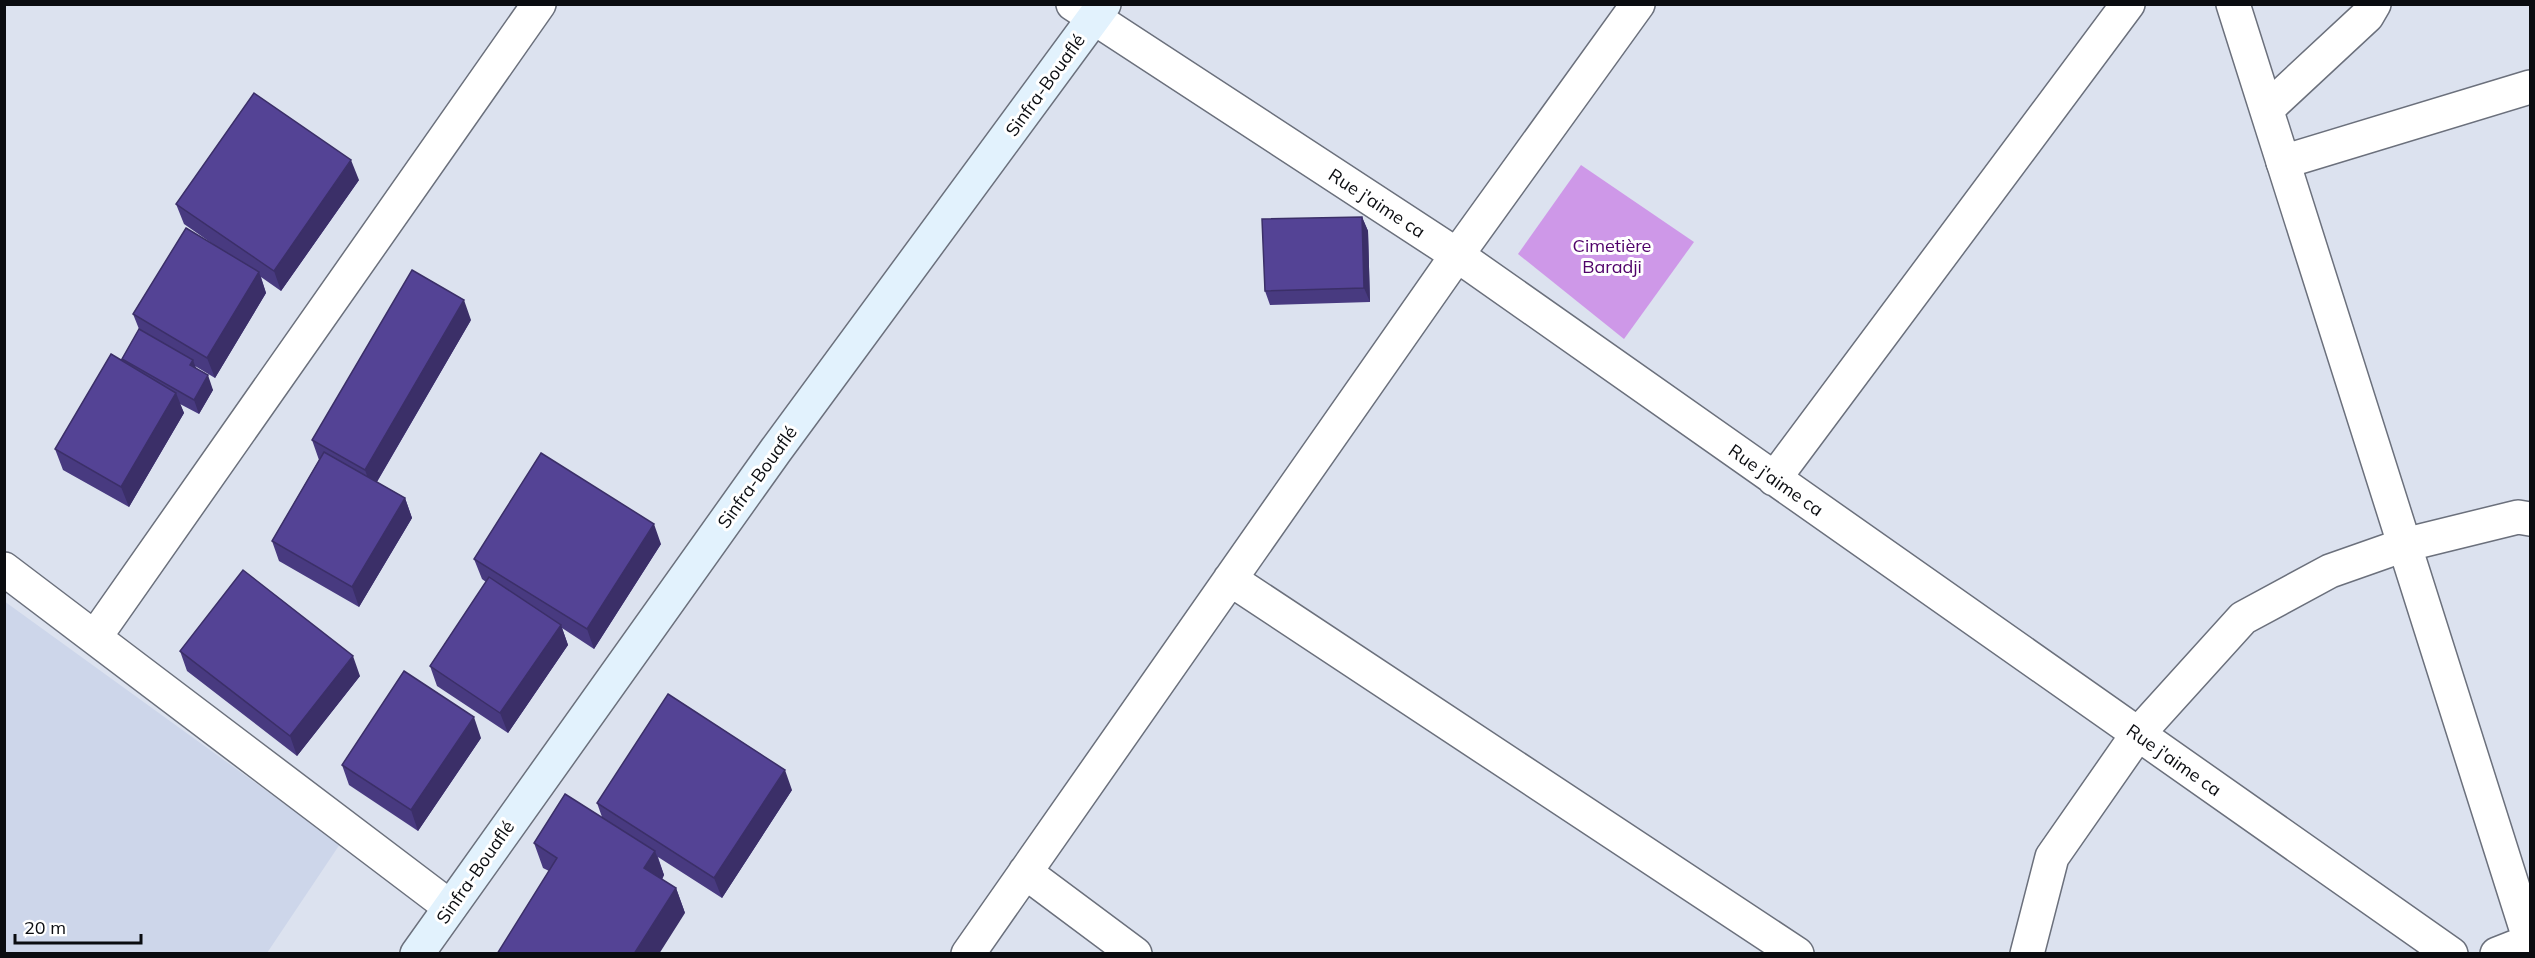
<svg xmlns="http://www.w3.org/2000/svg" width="2535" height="958" viewBox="0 0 2535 958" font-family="Mulish,sans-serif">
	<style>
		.built { fill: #cdd6ea }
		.green { fill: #ce98e8 }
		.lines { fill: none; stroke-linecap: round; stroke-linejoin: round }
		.minor-casing { stroke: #6b707c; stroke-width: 36 }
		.tertiary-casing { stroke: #6b707c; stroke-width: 36 }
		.secondary-casing { stroke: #6b707c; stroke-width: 36 }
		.minor { stroke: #fff; stroke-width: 33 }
		.tertiary { stroke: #fff; stroke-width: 33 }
		.secondary { stroke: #e2f2fd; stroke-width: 33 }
		.wall { fill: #483a80 }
		.shaded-wall { fill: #3b2f68 }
		.building { fill: #544395; stroke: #3b2f68; stroke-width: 1.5 }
		.labels { text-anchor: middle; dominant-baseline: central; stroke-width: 6; stroke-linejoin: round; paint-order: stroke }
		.street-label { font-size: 18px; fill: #0a0c10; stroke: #fff }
		.park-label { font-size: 18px; fill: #50026a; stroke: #fff }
	</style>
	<rect width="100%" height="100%" fill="#dce2ef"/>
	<path class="built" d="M4,601L340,844L267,953H5Z"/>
	<path class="green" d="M1581,165L1694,242L1624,339L1518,254Z"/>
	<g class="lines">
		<g class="minor-casing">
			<path id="minor" d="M1073,4L1457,255L2451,954
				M2267,109L2367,16L2374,4
				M2283,162L2530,87
				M1774,479L2128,4
				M4,569L450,907
				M1230,579L1797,954
				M95,637L539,4
				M1025,872L1135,954
				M968,954L1457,255L1638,4
				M2027,954L2052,857L2137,735L2243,618L2330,571L2404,545L2518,517L2530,519"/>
		</g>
		<g class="tertiary-casing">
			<path id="tertiary" d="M2233,4L2530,941
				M2497,954L2530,941"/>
		</g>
		<g class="secondary-casing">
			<path id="secondary" d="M417,954L776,450L1104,4"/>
		</g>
		<use href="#minor" class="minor"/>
		<use href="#tertiary" class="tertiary"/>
		<use href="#secondary" class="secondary"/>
	</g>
	<path class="wall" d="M359,180L281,291L261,277L266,293L215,378L195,366L213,390L199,414L180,404L184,413L129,507L63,470L55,449L123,361L122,359L139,329L133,314L220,249L184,224L176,204Z
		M1362,217L1368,231L1370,302L1270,305L1265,291Z
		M471,320L377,482L405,498L412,518L359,607L279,561L272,541L319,460L312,440Z
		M661,544L594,649L562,628L568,645L508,733L437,686L430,666L486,582L482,579L474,559Z
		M180,651L360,676L297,756L187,671Z
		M481,738L418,831L349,785L342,765Z
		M792,790L722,898L658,857L664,875L662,880L676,888L685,913L549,871L543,868L534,843L602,817L597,803Z"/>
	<path class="shaded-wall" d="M351,160L359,180L281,291L274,271Z
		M1362,217L1368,231L1370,302L1364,288Z
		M259,272L266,293L215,378L207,358Z
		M464,300L471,320L372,490L365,470Z
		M193,360L198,374L190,365Z
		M208,375L213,390L199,414L194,400Z
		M176,393L184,413L129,507L121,487Z
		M405,498L412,518L359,607L352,587Z
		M654,524L661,544L594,649L587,629Z
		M561,625L568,645L508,733L500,713Z
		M353,656L360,676L297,756L290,736Z
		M474,717L481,738L418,831L411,810Z
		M785,770L792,790L722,898L714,878Z
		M655,851L664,875L653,893L644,868Z
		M676,888L685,913L659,954H634Z"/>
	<path class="building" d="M254,93L351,160L274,271L176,204Z
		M1362,217L1364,288L1265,291L1262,219Z
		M186,228L259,272L207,358L133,314Z
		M412,270L464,300L365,470L312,440Z
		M139,329L193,360L190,365L208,375L194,400L122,359Z
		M111,354L176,393L121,487L55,449Z
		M324,452L405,498L352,587L272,541Z
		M541,453L654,524L587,629L474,559Z
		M243,570L353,656L290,736L180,651Z
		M489,577L561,625L500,713L430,666Z
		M404,671L474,717L411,810L342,765Z
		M668,694L785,770L714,878L597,803Z
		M565,794L655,851L644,868L676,888L634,954H497L557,858L534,843Z"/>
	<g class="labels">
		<g class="street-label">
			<text transform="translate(1045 85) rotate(-54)">Sinfra-Bouaflé</text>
			<text transform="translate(1377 203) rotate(33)">Rue j'aime ca</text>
			<text transform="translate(757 477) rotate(-54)">Sinfra-Bouaflé</text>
			<text transform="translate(1776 480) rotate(35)">Rue j'aime ca</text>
			<text transform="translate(2174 760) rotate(35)">Rue j'aime ca</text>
			<text transform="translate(475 872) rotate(-55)">Sinfra-Bouaflé</text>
		</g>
		<g class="park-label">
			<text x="1612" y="245">Cimetière<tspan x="1612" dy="21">Baradji</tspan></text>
		</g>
	</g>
	<rect width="2535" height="958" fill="none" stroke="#0a0c10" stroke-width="12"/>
	<path d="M15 934v9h126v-9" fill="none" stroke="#0a0c10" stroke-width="3"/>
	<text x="24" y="934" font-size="18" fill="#0a0c10" stroke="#ffffff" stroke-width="4.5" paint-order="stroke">20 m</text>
</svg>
